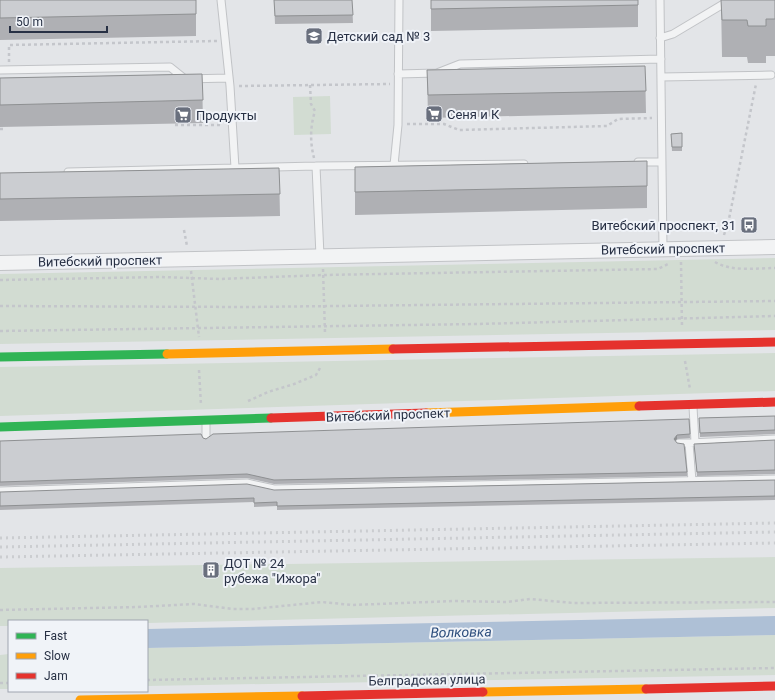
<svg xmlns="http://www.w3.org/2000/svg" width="775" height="700" viewBox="0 0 775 700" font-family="Roboto,sans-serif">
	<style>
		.green { fill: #d2dcd2 }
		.water { fill: #aec0d6 }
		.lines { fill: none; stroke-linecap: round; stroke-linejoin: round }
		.lane-casing { stroke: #c1c3c6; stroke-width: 9 }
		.street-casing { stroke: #c1c3c6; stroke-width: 16 }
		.path { stroke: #c4c6cb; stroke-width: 2.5; stroke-dasharray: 3 3; stroke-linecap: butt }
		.lane { stroke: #f2f3f4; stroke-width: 7 }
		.street { stroke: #f2f3f4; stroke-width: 14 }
		.fast { stroke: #30b455; stroke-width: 9 }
		.slow { stroke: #ff9f0a; stroke-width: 9 }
		.jam { stroke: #e5322d; stroke-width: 9 }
		.rail { stroke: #cbcdd0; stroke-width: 3; stroke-dasharray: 2 4; stroke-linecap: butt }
		.wall { fill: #afb0b4 }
		.shaded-wall { fill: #8e9092 }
		.building { fill: #cbcdd1; stroke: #8e9092 }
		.labels { text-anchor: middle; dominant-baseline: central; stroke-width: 4; stroke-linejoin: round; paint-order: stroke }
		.poi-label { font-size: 13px; fill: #273044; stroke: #f0f3f8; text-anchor: start }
		.street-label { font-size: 13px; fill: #273044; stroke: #f0f3f8 }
		.water-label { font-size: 14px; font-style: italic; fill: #2c4d7c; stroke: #f0f3f8 }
	</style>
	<rect width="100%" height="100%" fill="#e3e5e8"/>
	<path class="green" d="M330,96L331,134L294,135L293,97Z
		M775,258V330L0,344V274Z
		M775,353V391L0,416V367Z
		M775,557V608L147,623V621H9V626H0V568Z
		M775,635V675L147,686V648Z
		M9,654V689H0V655Z"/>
	<path class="water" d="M775,616V635L147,648V629Z"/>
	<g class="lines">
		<g class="lane-casing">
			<path id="lane" d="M221,0L230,86L235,168
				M660,0L663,249
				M660,38L673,34L730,0
				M0,70L170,67L185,79L229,78
				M398,74L437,73L460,64L661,59
				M661,77L771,75
				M638,162H662
				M394,165L398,125L399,0
				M316,166L320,256
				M68,172L316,166L524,164
				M693,407L695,442
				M206,423V438
				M679,443H689
				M692,481L689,443L775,439
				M0,491L247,483L274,489L775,479"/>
		</g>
		<g class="street-casing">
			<path id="street" d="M0,263L775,247"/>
		</g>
		<path class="path" d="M9,62V45L217,41
			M310,85L311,104L315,111C310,127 310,142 314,158
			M239,86L390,84
			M407,124H444L459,130L607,126L618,119L652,118
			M175,125H223
			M0,129H5
			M184,230L187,246
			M724,235L729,219L756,84
			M681,262L682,328
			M715,262C731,272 757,268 775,268
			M323,269L325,333
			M191,271L199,337
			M0,280L160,277L220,279L323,275L658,269L670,263
			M0,306L248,307L775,301
			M0,331L478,324L775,316
			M685,361L690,389
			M199,370L201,405
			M248,401L268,392L294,384L316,375L320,368
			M0,610L138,607L194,604L233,609H253L322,602L352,605L454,601L507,602L530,599L573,603L775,602
			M147,680L775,668
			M0,683H9"/>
		<use href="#lane" class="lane"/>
		<use href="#street" class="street"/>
		<path class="fast" d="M0,357L167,354
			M0,427L271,418"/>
		<path class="slow" d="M167,354L393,349
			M426,413L639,406
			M483,692L646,689
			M80,700L302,696"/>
		<path class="jam" d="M393,349L775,342
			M639,406L775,402
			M271,418L426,413
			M646,689L775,686
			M302,696L483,692"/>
		<path class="rail" d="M0,538L775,523
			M0,547L775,532
			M0,557L775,543"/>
	</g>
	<path class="wall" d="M0,0H196V36L0,40Z
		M274,0H352L353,23L275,24Z
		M431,0H638V27L431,31Z
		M721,0H775V56H766V63H748L747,57H722Z
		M645,66L646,113L428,118L427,70Z
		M202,74L203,123L0,127V78Z
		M682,133V151H672L671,134Z
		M647,161V208L355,215V167Z
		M279,168L280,216L0,221V173Z
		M775,416V434L700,437L699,418Z
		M689,419L690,438L677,439L675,441L687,472V476L274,484L247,478L0,486V441L203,438L206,439Z
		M775,440V474L697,476L694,444Z
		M775,480V500L277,510V506L254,507V502L0,510V492L274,490Z"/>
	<path class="shaded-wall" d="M677,435V439L674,443V439Z"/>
	<path class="building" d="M0,0H196V14L0,18Z
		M274,0H352L353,15L275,16Z
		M431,0H638V5L431,9Z
		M721,0H775V19H766V26H748L747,20H722Z
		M645,66L646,91L428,95L427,70Z
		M202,74L203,100L0,105V78Z
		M682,133V147H672L671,134Z
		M647,161V186L355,192V167Z
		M279,168L280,194L0,199V173Z
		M775,416V430L700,433L699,418Z
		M689,419L690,434L677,435L674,439L677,443L684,444L687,472L274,480L247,474L0,482V441L201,434L203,438L206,439L213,434Z
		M775,440V470L697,472L694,444Z
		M775,480V496L277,506V502L254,503V498L0,506V492L247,484L274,490Z"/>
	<defs>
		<g id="school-square" transform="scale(0.9)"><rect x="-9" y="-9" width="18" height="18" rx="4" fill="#696f7d" stroke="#f0f3f8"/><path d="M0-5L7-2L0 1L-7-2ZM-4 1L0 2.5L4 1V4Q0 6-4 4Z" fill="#fff"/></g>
		<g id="supermarket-square" transform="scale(0.9)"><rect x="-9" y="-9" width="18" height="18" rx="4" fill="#696f7d" stroke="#f0f3f8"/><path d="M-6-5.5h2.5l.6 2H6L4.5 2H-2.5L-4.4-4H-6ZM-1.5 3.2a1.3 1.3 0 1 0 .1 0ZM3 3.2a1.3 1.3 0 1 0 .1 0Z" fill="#fff"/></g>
		<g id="bus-square" transform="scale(0.9)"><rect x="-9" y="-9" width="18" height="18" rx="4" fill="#696f7d" stroke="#f0f3f8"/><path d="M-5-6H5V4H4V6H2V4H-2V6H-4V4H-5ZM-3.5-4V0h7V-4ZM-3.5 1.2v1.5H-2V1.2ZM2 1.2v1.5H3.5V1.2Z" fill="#fff"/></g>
		<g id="building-square" transform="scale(0.9)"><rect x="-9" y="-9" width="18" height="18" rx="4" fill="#696f7d" stroke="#f0f3f8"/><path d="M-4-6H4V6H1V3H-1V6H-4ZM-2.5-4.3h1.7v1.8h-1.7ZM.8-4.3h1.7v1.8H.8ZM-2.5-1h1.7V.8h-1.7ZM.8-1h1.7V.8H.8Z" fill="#fff"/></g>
	</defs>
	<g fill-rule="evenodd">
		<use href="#school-square" x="314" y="36"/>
		<use href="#supermarket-square" x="434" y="114"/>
		<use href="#supermarket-square" x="183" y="115"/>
		<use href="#bus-square" x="749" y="225"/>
		<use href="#building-square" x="211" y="570"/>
	</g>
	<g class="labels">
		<g class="poi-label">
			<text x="327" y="36">Детский сад № 3</text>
			<text x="447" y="114">Сеня и К</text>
			<text x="196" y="115">Продукты</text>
			<text x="736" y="225" text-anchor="end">Витебский проспект, 31</text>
			<text x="224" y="563">ДОТ № 24<tspan x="224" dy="15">рубежа "Ижора"</tspan></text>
		</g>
		<g class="street-label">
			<text transform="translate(663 249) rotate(-1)">Витебский проспект</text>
			<text transform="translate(100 261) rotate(-1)">Витебский проспект</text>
			<text transform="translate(388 415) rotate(-2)">Витебский проспект</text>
			<text transform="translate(427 680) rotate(-1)">Белградская улица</text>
		</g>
		<g class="water-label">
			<text transform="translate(461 632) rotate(-1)">Волковка</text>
		</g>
	</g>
	<rect x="8" y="620" width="140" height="72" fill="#f0f3f8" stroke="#a0a5b0"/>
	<rect x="16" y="633" width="20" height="6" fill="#30b455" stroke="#a0a5b0"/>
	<text x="44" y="640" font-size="12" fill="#273044">Fast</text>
	<rect x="16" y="653" width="20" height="6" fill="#ff9f0a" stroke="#a0a5b0"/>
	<text x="44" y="660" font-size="12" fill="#273044">Slow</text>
	<rect x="16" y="673" width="20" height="6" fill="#e5322d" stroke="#a0a5b0"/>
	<text x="44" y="680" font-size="12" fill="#273044">Jam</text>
	<path d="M10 26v6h97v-6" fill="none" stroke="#273044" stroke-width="2"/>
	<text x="16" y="26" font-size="12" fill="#273044" stroke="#f0f3f8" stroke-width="3" paint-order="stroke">50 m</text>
</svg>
